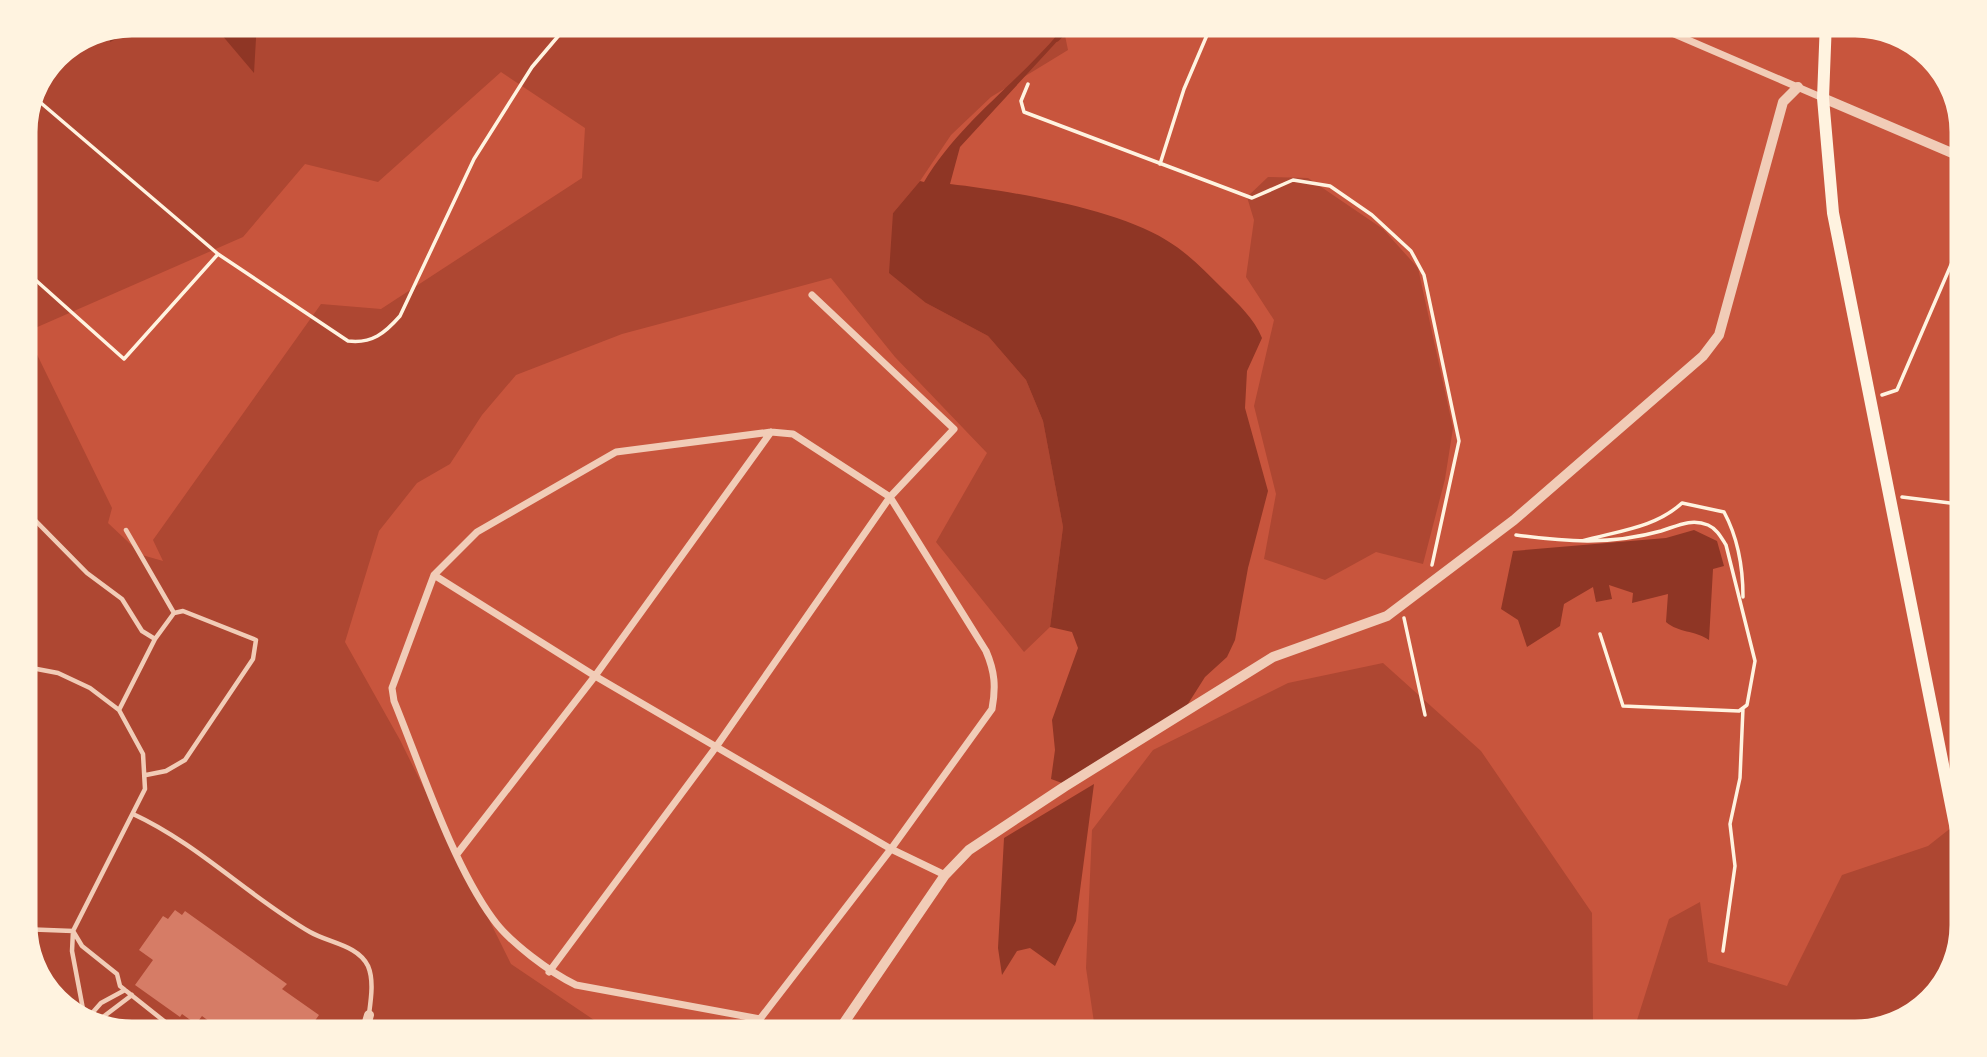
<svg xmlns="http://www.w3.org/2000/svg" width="1987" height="1057" viewBox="0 0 1987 1057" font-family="'Work Sans',sans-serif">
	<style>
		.green { fill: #ae4732; fill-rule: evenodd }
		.water { fill: #8f3625 }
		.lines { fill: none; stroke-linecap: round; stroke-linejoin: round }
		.stream { stroke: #8f3625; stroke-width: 5 }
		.building { fill: #d67c66 }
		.path { stroke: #fff3e0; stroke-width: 3.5 }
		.service { stroke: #f1ccb7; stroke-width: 4.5 }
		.minor { stroke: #f1ccb7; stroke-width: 7 }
		.tertiary { stroke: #f1ccb7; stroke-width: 10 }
		.secondary { stroke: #fff3e0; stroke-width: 12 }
		.rim { fill: none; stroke: #fff3e0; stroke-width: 9 }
	</style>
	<rect width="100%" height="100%" fill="#c8553d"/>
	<path class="green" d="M132,21H1062L1068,50L991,97L951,135L920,181L893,213L926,303L988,336L1026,380L1043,421L1063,527L1050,627L1024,652L936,542L987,453L895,357L831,278L622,334L516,375L482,415L450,464L417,483L379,531L345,642L400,740L511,964L594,1020L579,1036H132L83,1024L40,986L21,932V125L54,53ZM501,72L585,128L582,178L381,309L321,304L153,540L163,561L142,555L108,523L112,508L26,332L243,237L305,164L378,182Z
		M1268,177L1308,178L1383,229L1418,268L1453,428L1445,479L1423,564L1376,552L1325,580L1264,559L1276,494L1254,406L1274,320L1246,277L1254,220L1247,197Z
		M1383,663L1481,751L1592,913L1593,1022L1585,1036H1096L1086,968L1092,830L1153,750L1288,683Z
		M1966,816V925L1954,974L1916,1017L1855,1036H1632L1669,919L1700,902L1708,962L1787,986L1842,875L1928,846Z"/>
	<path class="water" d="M132,21H153L110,42L109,31Z
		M210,21H257L254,73Z
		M1059,33L1062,36L960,147L950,184C1010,191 1114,208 1166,240C1188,253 1205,271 1223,289C1238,304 1254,318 1262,338L1247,371L1245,408L1268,491L1248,568L1235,640L1227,657L1205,677L1186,707L1062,783L1051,779L1055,750L1052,720L1078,648L1072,632L1050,627L1063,527L1043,421L1026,380L988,336L926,303L889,273L893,213L920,181L924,182C959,123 1015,85 1059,33Z
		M1694,530L1717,541L1724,566L1713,569L1709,640C1694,630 1679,633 1666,622L1668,594L1632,603L1633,593L1609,585L1612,599L1596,602L1593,587L1564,604L1560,626L1527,647L1518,620L1501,609L1513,551L1666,538Z
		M1094,784L1076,921L1055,966L1030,948L1017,951L1002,975L998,948L1004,838Z"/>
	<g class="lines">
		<path class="stream" d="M1057,39L1061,35L1059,21"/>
	</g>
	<path class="building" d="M175,910L182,915L185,911L287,984L282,989L319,1015L304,1036H229L202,1016L196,1024L182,1014L180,1017L135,985L153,960L139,950L163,916L168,919Z"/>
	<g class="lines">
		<path class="path" d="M1028,84L1021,101L1024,112L1252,198L1293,180L1330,186L1372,215L1411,251L1424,275L1459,441L1432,565
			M34,97L218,254L348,341C372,344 385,333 400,316L474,159L532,67L571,21
			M1160,164L1184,89L1213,21
			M21,267L124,359L218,254
			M1882,395L1897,390L1966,230
			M1902,497L1966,505
			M1516,535C1566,542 1611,545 1661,531C1677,526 1691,518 1708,525C1717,529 1721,537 1726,545L1755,661L1747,705L1739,711L1623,706L1600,634
			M1582,541C1617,531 1655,528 1682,503L1724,512C1738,538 1743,568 1743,597
			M1404,618L1425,715
			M1723,951L1735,866L1730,824L1740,778L1743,708"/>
		<path class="service" d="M21,506L87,573L122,599L142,631L155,639L174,613L183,611L256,640L253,659L185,760L166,771L146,775
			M126,530L174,613
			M21,666L58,673L90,688L119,710L143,754L145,789L73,931L72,951L86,1025
			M119,710L155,639
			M133,814C198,844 248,896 310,932C329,943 358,945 368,966C374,980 371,999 369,1014
			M21,929L73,931L82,946L117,974L120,986L174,1029L179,1036
			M86,1020L101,1003L125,990
			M100,1028L99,1020L132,995"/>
		<path class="minor" d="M1644,21L1823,98
			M434,575L595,676L891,849L945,875
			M457,854L595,676L771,432
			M549,972L716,747L890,497L954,429L812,295
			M752,1036L760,1019L891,849L992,709C996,687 995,672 986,651L890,497L793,434L771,432L616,452L477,532L434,575L392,688L394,701C421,767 452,863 493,919C509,942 551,973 576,985L760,1019"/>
		<path class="tertiary" d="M1823,98L1966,159
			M363,1036L369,1015
			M835,1036L945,875L969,850L1064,787L1273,657L1387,616L1514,520L1703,356L1719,335L1783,102L1798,87"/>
		<path class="secondary" d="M1826,21L1823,98L1833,213L1966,880"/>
	</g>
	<path d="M0 0H1987V1057H0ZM132 33H1855A99 99 0 0 1 1954 132V925A99 99 0 0 1 1855 1024H132A99 99 0 0 1 33 925V132A99 99 0 0 1 132 33Z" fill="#fff3e0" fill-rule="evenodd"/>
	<path class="rim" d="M132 33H1855A99 99 0 0 1 1954 132V925A99 99 0 0 1 1855 1024H132A99 99 0 0 1 33 925V132A99 99 0 0 1 132 33Z"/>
</svg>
